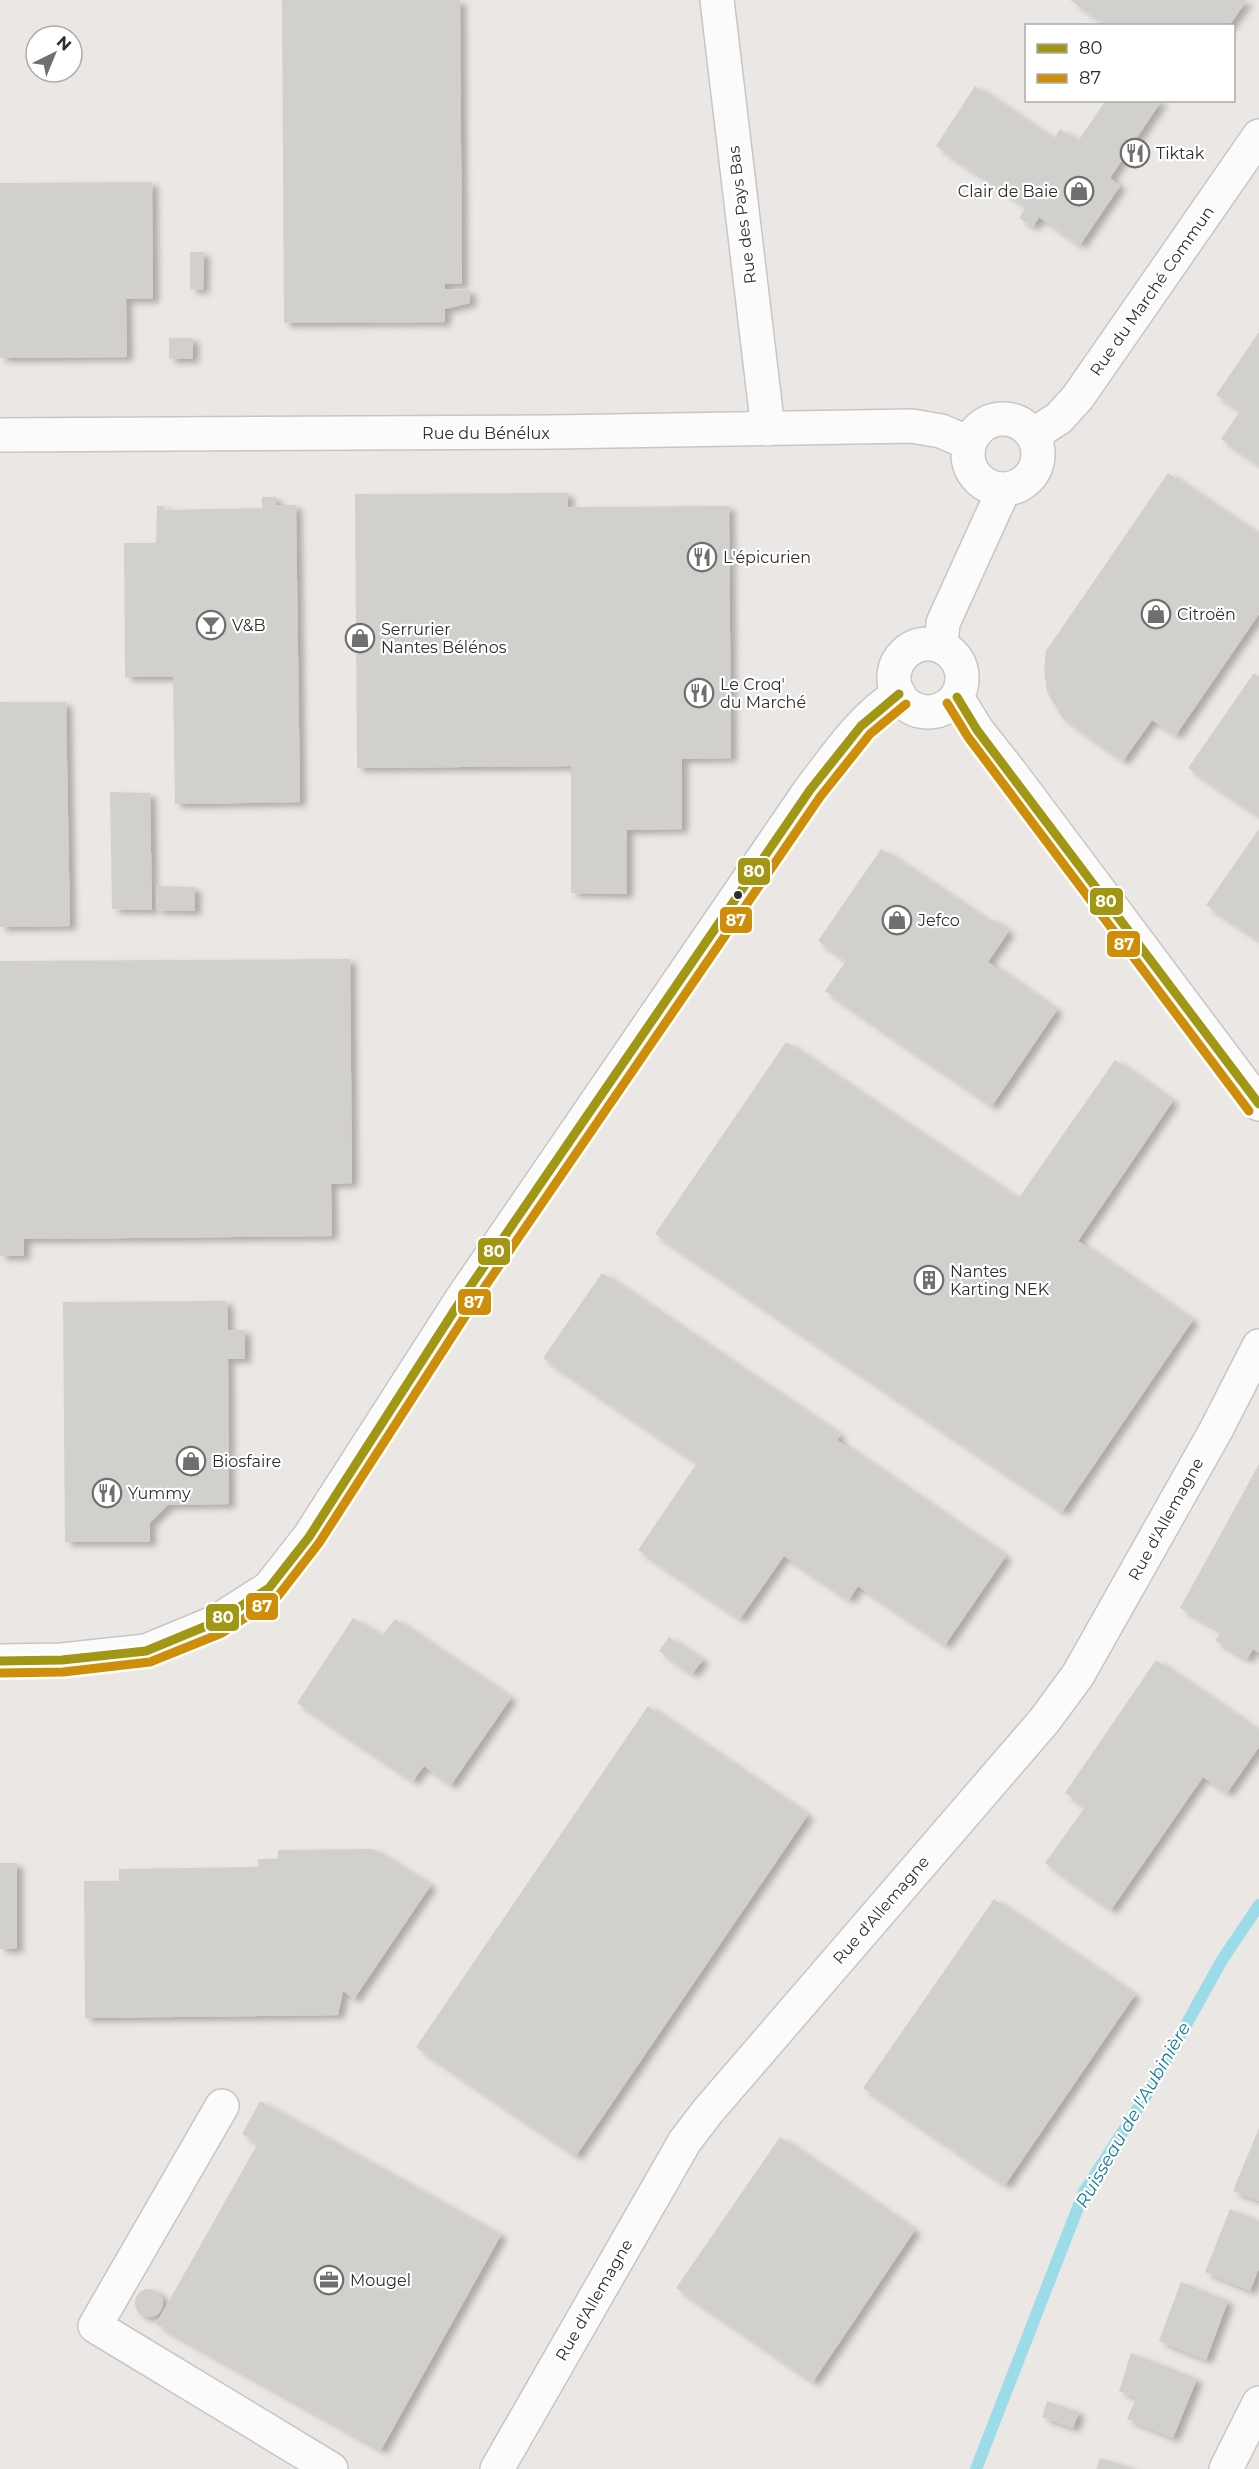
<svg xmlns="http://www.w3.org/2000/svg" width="1259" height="2469" viewBox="0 0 1259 2469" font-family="Montserrat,sans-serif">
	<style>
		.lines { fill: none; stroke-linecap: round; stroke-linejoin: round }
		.stream { stroke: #9cdce8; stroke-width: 12 }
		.building { fill: #d2d0cd; filter: url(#shadow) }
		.minor-casing { stroke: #c7c6c6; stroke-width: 36 }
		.minor { stroke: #fcfbfb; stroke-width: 33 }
		.bus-1-casing { stroke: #fff; stroke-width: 14 }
		.bus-2-casing { stroke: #fff; stroke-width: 14 }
		.bus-1 { stroke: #a19715; stroke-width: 9 }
		.bus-2 { stroke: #cf8e09; stroke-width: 9 }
		.bus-dot { fill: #2e2e2e; stroke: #fff; stroke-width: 2 }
		.labels { text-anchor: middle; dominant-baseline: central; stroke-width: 4.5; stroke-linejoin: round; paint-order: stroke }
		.poi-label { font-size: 16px; fill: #2e2e2e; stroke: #fff; text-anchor: start }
		.street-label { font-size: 16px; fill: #2e2e2e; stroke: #fff }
		.water-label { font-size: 18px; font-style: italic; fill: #147a9b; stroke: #fff }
		.line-badge { stroke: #fff; stroke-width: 2 }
		.badge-label { font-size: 16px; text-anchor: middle; font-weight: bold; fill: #fff }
	</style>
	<defs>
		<filter id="shadow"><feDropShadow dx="6" dy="4" stdDeviation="3" flood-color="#0004"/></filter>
	</defs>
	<rect width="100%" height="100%" fill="#ebe7e4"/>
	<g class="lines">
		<path class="stream" d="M976,2469L1084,2192L1151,2088L1222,1960L1259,1905"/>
	</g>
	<path class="building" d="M282,0H460L462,284H445V289L470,290V303L445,309V322L284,323Z
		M1070,0H1247L1229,26H1108Z
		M975,86L1054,139L1060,129L1078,141L1106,100H1162L1110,178L1120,186L1080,245L1039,217L1033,227L1019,218L1026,207L936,146Z
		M152,182L153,299H126L127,357L0,358V183Z
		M190,252H204L203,290L190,289Z
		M1259,332V465L1221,439L1240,411L1216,395Z
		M169,338H193V359H169Z
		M1168,473L1259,535V614L1176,735L1152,720L1123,761L1062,717L1047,692L1044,669L1046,651Z
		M568,493V507L729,506L731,758L682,759V829L627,830V894L571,893V766L357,768L355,494Z
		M262,497H276V505H296L300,802L175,804L173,677H125L124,543H156L157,506H165L164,510L262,508Z
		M1254,673L1259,676V816L1188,768Z
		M0,702H66L70,926L0,927Z
		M110,792L150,793L152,910L112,909Z
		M1259,829V940L1206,905Z
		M881,849L990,922L992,919L1009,931L988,962L1057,1010L992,1106L825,991L846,961L818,941Z
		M156,886L195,887V911L156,910Z
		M350,959L352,1183L331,1184L332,1236L24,1239V1256H0V961Z
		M786,1042L1018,1199L1115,1060L1173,1101L1078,1241L1193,1320L1062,1512L655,1234Z
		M602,1273L840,1435L837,1440L1006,1556L945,1645L858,1586L849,1600L784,1556L740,1619L638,1550L697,1463L543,1358Z
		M227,1301L228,1330H245V1359H228L229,1504L168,1505L150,1523V1542H65L63,1302Z
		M1259,1464V1653L1253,1649L1247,1659L1215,1641L1221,1631L1180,1608Z
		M353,1618L382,1636L395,1619L511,1698L451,1785L424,1766L413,1781L297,1703Z
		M669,1637L703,1660L692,1674L659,1651Z
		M1156,1660L1259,1731V1747L1227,1793L1203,1777L1111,1910L1045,1863L1085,1807L1065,1793Z
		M648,1706L808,1815L576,2156L416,2047Z
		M373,1849L431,1885L354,1999L343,1991L338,2015L85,2018L84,1881H119V1869L258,1867V1859H278V1850Z
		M0,1863H17V1949H0Z
		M994,1899L1135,1995L1005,2185L863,2088Z
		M260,2101L501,2235L381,2450L156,2324L258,2143L242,2134Z
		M1259,2128V2201L1233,2191Z
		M780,2137L915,2230L813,2382L676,2288Z
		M1230,2209L1259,2221V2268L1250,2291L1205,2272Z
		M1181,2282L1228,2301L1206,2360L1159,2341Z
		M135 2303a14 14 0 1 1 28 0a14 14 0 1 1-28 0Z
		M1131,2353L1197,2379L1173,2438L1127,2419L1136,2398L1119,2391Z
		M1047,2401L1079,2412L1073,2428L1042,2417Z
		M1100,2458L1132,2468V2469H1096Z"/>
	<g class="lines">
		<g class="minor-casing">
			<path id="minor" d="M717,0L768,429
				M968 454a35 35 0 1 1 70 0a35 35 0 1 1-70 0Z
				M0,435L552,432L912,426L941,431L969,443
				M1033,435L1059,418L1078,397L1259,136
				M894 678a34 34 0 1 1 68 0a34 34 0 1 1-68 0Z
				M941,646L943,623L1004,489
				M957,697L977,730L1011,773L1259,1104
				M0,1661L62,1660L146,1651L216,1622L269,1588L309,1537L463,1297L810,790C837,755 861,718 899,694
				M222,2106L95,2326L331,2469
				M497,2469L685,2141L708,2111L1044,1721L1078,1675L1216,1430L1259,1346
				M1226,2469L1259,2403"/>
		</g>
		<use href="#minor" class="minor"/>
		<g class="bus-1-casing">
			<path id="bus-1" d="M957,697L977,730L1259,1104
				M0,1661L62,1660L146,1651L216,1622L269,1588L309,1537L463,1297L810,790L861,726L899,694"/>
		</g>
		<g class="bus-2-casing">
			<path id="bus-2" d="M947,703L968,737L1249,1111
				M0,1673L63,1672L150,1662L222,1633L278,1596L319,1543L473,1304L820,797L870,734L906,704"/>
		</g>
		<use href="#bus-1" class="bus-1"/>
		<use href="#bus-2" class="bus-2"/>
	</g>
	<defs>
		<g id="restaurant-ring" transform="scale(1.5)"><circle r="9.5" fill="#fff" stroke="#706f6e" stroke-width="1.5"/><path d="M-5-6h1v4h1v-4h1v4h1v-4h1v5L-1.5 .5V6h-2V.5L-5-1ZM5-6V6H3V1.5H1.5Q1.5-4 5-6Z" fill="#706f6e"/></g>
		<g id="shop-ring" transform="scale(1.5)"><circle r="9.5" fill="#fff" stroke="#706f6e" stroke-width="1.5"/><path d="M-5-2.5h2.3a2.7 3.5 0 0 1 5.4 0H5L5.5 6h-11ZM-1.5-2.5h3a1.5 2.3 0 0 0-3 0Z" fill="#706f6e"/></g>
		<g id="bar-ring" transform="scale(1.5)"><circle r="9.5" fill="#fff" stroke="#706f6e" stroke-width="1.5"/><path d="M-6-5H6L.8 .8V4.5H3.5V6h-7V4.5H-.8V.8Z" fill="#706f6e"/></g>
		<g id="building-ring" transform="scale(1.5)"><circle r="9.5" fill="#fff" stroke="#706f6e" stroke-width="1.5"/><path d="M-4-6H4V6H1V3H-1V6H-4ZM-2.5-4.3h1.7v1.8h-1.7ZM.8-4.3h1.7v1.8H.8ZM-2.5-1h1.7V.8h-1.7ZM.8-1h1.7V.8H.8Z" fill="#706f6e"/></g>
		<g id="office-ring" transform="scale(1.5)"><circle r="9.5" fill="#fff" stroke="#706f6e" stroke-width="1.5"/><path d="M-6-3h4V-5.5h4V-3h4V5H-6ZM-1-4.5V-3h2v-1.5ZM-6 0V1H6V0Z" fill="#706f6e"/></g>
	</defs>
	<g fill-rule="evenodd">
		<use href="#restaurant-ring" x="1135" y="153"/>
		<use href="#shop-ring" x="1079" y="191"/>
		<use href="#restaurant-ring" x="702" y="557"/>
		<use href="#shop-ring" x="1156" y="614"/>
		<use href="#bar-ring" x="211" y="625"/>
		<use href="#shop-ring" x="360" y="638"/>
		<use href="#restaurant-ring" x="699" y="693"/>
		<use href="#shop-ring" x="897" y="920"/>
		<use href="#building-ring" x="929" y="1280"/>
		<use href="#shop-ring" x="191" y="1461"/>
		<use href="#restaurant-ring" x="107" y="1493"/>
		<use href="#office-ring" x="329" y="2280"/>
	</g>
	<circle class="bus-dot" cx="738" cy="895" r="5"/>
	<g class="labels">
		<g class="poi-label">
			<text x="1156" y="153">Tiktak</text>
			<text x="1058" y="191" text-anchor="end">Clair de Baie</text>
			<text x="723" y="557">L'épicurien</text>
			<text x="1177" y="614">Citroën</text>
			<text x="232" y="625">V&amp;B</text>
			<text x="381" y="629">Serrurier<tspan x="381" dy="18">Nantes Bélénos</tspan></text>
			<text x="720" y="684">Le Croq'<tspan x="720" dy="18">du Marché</tspan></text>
			<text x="918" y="920">Jefco</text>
			<text x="950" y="1271">Nantes<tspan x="950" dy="18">Karting NEK</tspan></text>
			<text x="212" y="1461">Biosfaire</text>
			<text x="128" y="1493">Yummy</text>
			<text x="350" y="2280">Mougel</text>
		</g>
		<g class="street-label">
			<text transform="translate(742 215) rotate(-97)">Rue des Pays Bas</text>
			<text transform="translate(1152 291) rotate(-55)">Rue du Marché Commun</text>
			<text x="486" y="433">Rue du Bénélux</text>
			<text transform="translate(1166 1519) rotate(-61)">Rue d'Allemagne</text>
			<text transform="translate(881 1910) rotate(-49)">Rue d'Allemagne</text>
			<text transform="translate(594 2300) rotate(-60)">Rue d'Allemagne</text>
		</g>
		<g class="water-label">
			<text transform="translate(1133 2115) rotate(-60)">Ruisseau de l'Aubinière</text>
		</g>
	</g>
	<g class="line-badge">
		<rect x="737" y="857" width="34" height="29" rx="6" fill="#a19715"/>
		<rect x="1089" y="887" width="35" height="29" rx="6" fill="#a19715"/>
		<rect x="719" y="906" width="34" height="28" rx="6" fill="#cf8e09"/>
		<rect x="1106" y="930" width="35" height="28" rx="6" fill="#cf8e09"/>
		<rect x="477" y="1237" width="34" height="29" rx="6" fill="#a19715"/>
		<rect x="457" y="1288" width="35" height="28" rx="6" fill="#cf8e09"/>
		<rect x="245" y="1592" width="34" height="29" rx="6" fill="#cf8e09"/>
		<rect x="205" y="1603" width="35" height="29" rx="6" fill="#a19715"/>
	</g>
	<g class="badge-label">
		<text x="754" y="877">80</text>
		<text x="1106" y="907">80</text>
		<text x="736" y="926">87</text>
		<text x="1124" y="950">87</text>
		<text x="494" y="1257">80</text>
		<text x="474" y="1308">87</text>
		<text x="262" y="1612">87</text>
		<text x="223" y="1623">80</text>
	</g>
	<rect x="1025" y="24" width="210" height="78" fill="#ffffff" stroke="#ababab" stroke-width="1.5"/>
	<rect x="1037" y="44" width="30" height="9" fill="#a19715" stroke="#ababab" stroke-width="1.5"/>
	<text x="1079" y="54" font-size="18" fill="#2e2e2e">80</text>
	<rect x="1037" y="74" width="30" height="9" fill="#cf8e09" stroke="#ababab" stroke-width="1.5"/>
	<text x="1079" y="84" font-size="18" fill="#2e2e2e">87</text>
	<g transform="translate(54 54) rotate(43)"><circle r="28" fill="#ffffff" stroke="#ababab" stroke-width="1.5"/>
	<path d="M0-4.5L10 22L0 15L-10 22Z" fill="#706f6e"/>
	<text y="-9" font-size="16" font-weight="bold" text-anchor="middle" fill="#2e2e2e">N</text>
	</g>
</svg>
